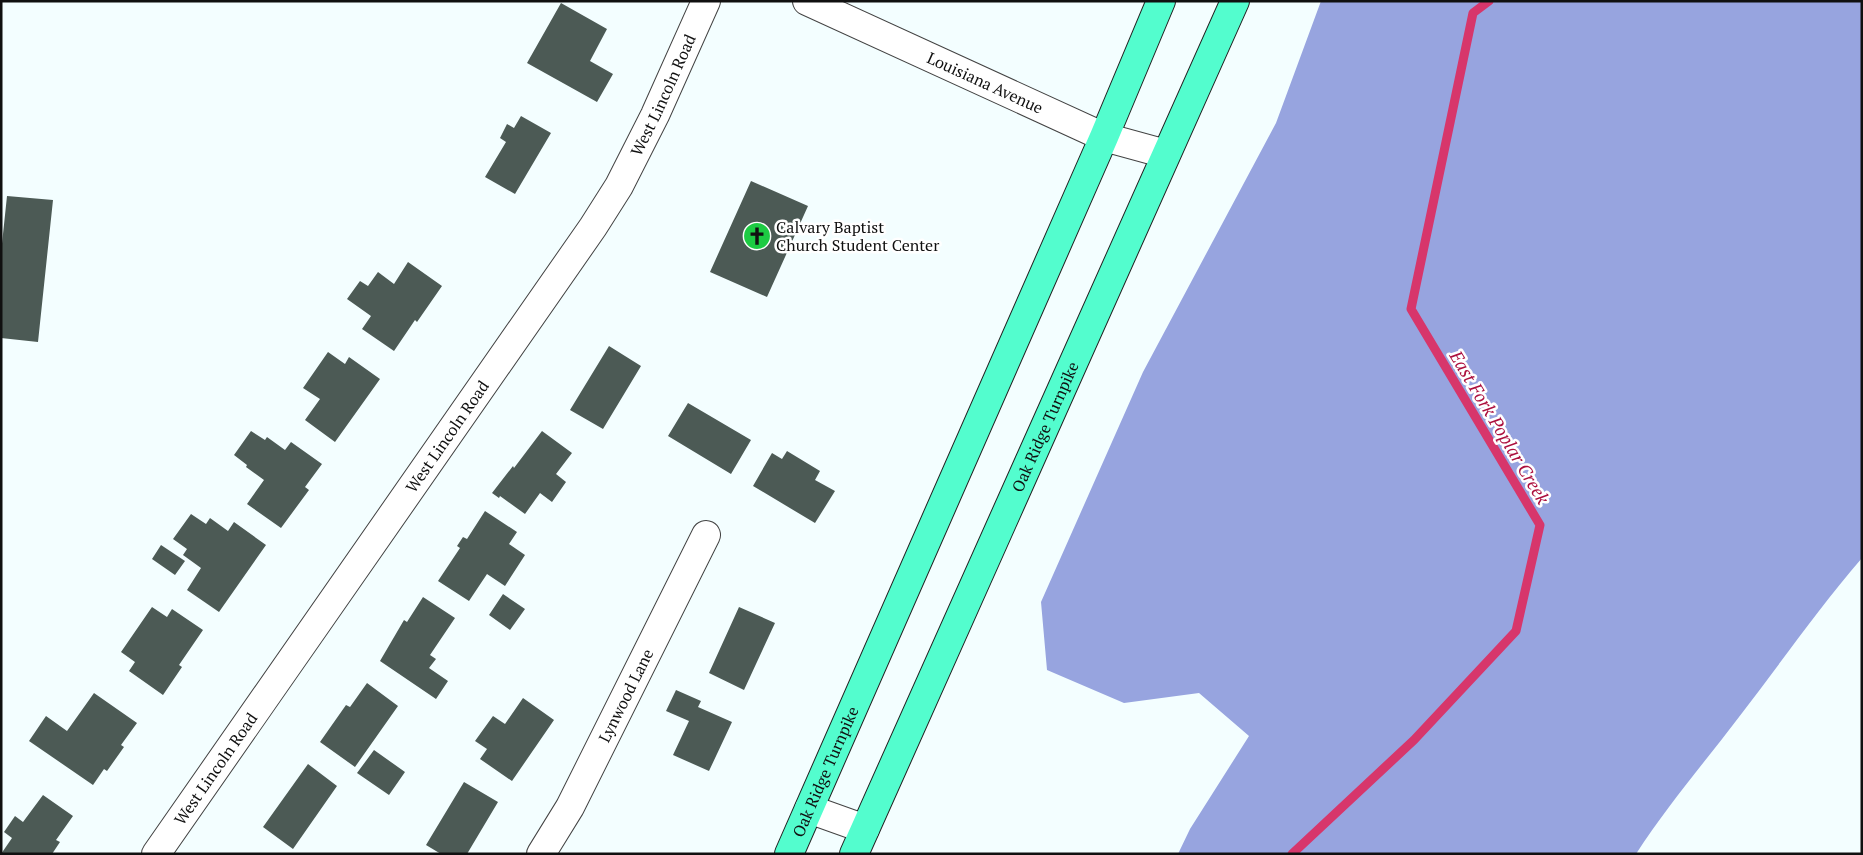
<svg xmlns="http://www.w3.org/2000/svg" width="1863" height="855" viewBox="0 0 1863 855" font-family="'PT Serif',serif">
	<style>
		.forest { fill: #97a4df }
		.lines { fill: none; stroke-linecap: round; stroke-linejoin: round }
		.stream { stroke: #d7366b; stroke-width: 9 }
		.building { fill: #4c5a55 }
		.minor-casing { stroke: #434343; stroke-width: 30 }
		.highway-casing { stroke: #212121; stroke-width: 30 }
		.minor { stroke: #fff; stroke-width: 28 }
		.highway { stroke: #53fdce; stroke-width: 28 }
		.labels { text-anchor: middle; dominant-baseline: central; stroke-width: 5; stroke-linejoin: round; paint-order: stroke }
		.street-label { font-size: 16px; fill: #101010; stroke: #fff }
		.poi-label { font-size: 16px; fill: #101010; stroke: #fff; text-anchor: start }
		.water-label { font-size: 18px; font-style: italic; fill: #ac0f3e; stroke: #fff }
	</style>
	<rect width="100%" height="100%" fill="#f3feff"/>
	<path class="forest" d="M1321,1H1862V558C1818,609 1780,664 1739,717C1704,763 1667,806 1636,854H1178L1190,829L1249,736L1199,693L1124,703L1047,670L1041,602L1143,372L1276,123Z"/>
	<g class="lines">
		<path class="stream" d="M1292,854L1414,740L1516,631L1540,525L1411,309L1473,13L1489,1"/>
	</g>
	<path class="building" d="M561,3L607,29L590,61L613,74L597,102L527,63Z
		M521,116L551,133L515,194L485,177L506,142L500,138L507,124L514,128Z
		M751,181L808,206L767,297L710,272Z
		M7,196L53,200L38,342L1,338V253Z
		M408,262L442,286L417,322L415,320L394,351L362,329L371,316L347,299L360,281L368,286L378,272L394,284Z
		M609,346L641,366L603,429L570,410Z
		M328,352L345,364L349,357L380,379L335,442L305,420L320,399L303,388Z
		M688,403L751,440L731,474L668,436Z
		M251,431L265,440L267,437L285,450L291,442L322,464L305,487L309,490L281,528L247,504L264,480L246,467L247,465L234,455Z
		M542,431L572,453L556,474L566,482L552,502L540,493L525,514L500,496L499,498L492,493L513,466L514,468Z
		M787,451L820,471L815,480L835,491L815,523L753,486L772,453L782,459Z
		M485,511L517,532L509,544L525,555L505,586L487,574L469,601L438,581L460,548L457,546L463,537L467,539Z
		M191,514L206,524L210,518L228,531L234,522L266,545L219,612L187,590L201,568L183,555L187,549L173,539Z
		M161,545L185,561L175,575L152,559Z
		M503,594L525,609L510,630L489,615Z
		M423,597L455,618L430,655L436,659L429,668L448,681L436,699L380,661L404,620L407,622Z
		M152,607L167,617L172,609L203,630L179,665L182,667L163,695L129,671L135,662L121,652Z
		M739,607L775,623L744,690L709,673Z
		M367,683L398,706L355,767L320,742L346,705L350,707Z
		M676,690L701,701L698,707L732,722L709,771L673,755L689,721L666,711Z
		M94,693L137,723L121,745L124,747L107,771L104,769L93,785L29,741L46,716L67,731Z
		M523,698L554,720L512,781L480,759L487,749L475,741L493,716L505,724Z
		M374,750L405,772L389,795L357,773Z
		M308,764L337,786L293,849L263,827Z
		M464,782L498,802L467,854H441L426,845Z
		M43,795L73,816L56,840L60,842L52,854H1L12,838L4,832L15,816L23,822Z"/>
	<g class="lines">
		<g class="minor-casing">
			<g id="minor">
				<path id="s1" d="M807,1L1104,137L1166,154"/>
				<path d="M809,809L865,829"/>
				<path id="s2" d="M156,854L593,227L619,186L655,115L706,1"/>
				<path id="s3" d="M541,854L570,807L706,535"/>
			</g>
		</g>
		<g class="highway-casing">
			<g id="highway">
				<path id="s4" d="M789,854L1104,137L1161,1"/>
				<path id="s5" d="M854,854L1235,1"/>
			</g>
		</g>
		<use href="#minor" class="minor"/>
		<use href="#highway" class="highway"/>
	</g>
	<defs>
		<g id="church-disc" transform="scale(1.4375)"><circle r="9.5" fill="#1dcb43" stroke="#fff"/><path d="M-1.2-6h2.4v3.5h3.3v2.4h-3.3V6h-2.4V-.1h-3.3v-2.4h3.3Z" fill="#111"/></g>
	</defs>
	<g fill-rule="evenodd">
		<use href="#church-disc" x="757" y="236"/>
	</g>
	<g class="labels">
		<g class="street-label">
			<text stroke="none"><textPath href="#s1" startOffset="196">Louisiana Avenue</textPath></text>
			<text stroke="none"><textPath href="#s2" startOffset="914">West Lincoln Road</textPath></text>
			<text stroke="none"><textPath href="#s5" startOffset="468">Oak Ridge Turnpike</textPath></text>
			<text stroke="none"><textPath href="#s2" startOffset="509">West Lincoln Road</textPath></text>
			<text stroke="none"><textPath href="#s3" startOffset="180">Lynwood Lane</textPath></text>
			<text stroke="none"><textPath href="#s2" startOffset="104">West Lincoln Road</textPath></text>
			<text stroke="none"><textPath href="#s4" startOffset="90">Oak Ridge Turnpike</textPath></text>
		</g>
		<g class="poi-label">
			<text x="776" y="227">Calvary Baptist<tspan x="776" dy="18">Church Student Center</tspan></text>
		</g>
		<g class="water-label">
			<text transform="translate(1500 427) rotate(59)">East Fork Poplar Creek</text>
		</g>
	</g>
	<rect width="1863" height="855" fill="none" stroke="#101010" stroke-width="5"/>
</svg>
